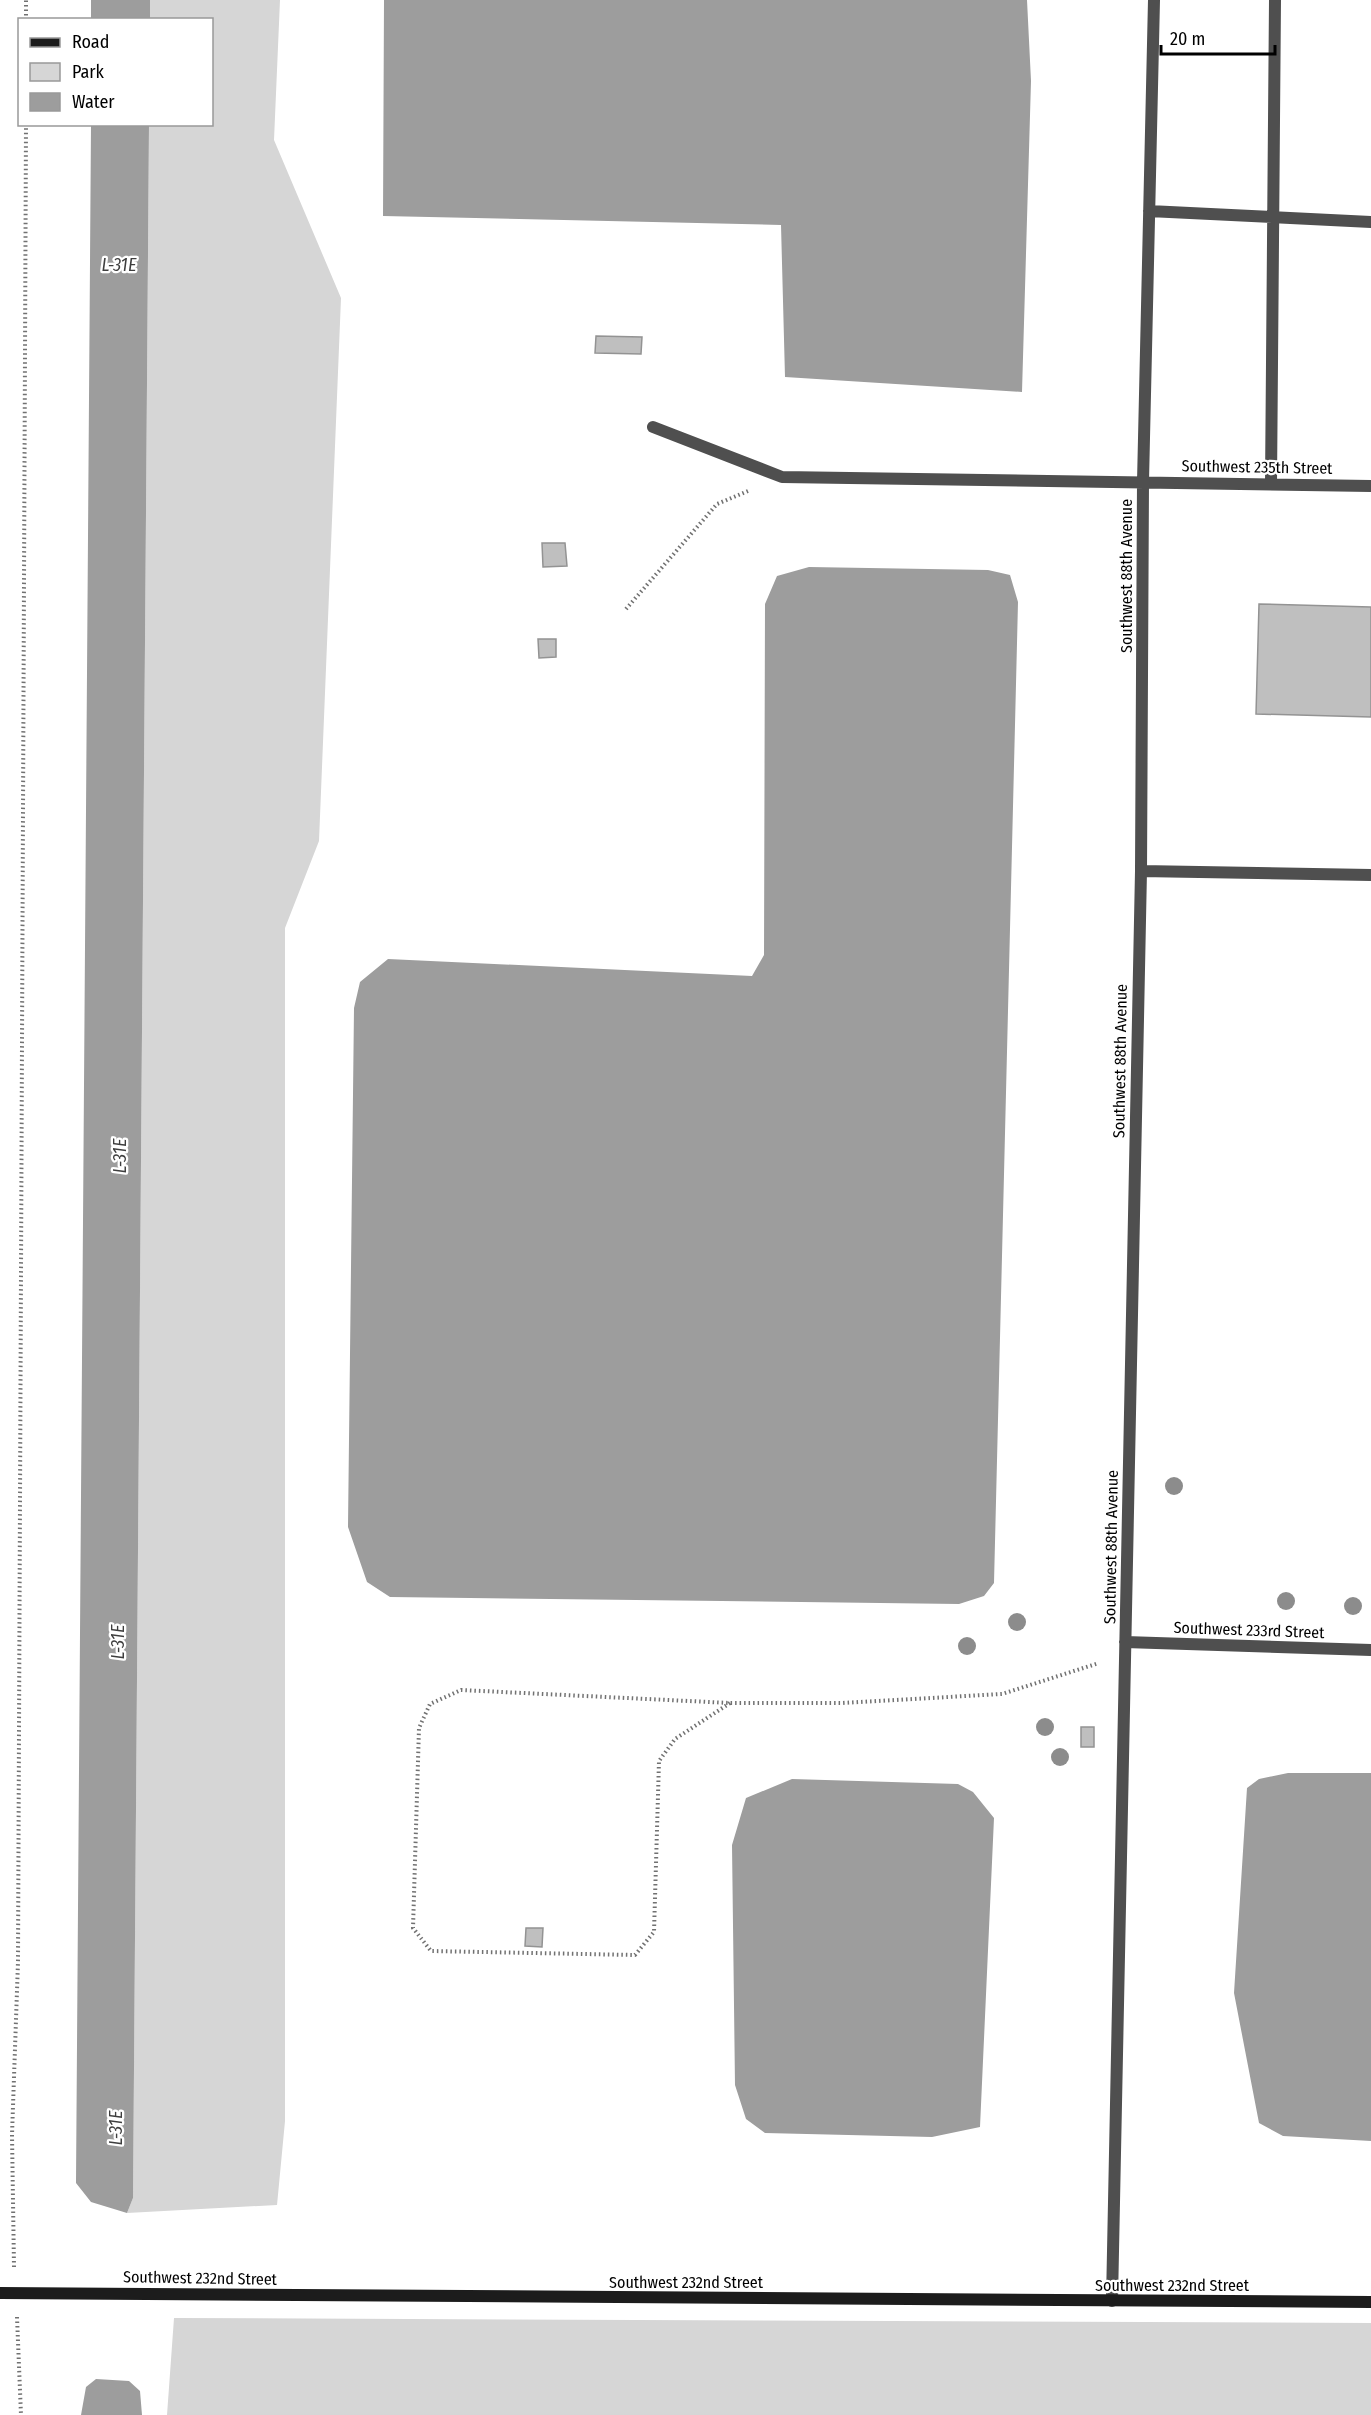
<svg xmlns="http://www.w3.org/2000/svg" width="1371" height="2415" viewBox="0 0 1371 2415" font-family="'Fira Sans Condensed',sans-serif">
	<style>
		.green { fill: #d6d6d6 }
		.water { fill: #9d9d9d }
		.building { fill: #bfbfbf; stroke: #939393; stroke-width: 1.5 }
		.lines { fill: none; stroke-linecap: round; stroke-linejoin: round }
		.path { stroke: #717171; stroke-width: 4; stroke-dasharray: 1.5 3; stroke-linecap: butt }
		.lane { stroke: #4f4f4f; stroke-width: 12 }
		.secondary { stroke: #1c1c1c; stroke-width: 12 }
		.tree { fill: #8c8c8c }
		.labels { text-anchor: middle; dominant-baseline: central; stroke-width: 4.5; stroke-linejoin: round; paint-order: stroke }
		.street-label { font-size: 16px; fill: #000; stroke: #fff }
		.water-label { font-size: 18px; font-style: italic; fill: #3e3e3e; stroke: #fff }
	</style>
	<rect width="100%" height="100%" fill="#fff"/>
	<path class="green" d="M150,0H280L274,140L341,298L319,841L285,928V2121L277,2205L127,2213L133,2198L149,125L212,124V20L150,19Z
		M174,2318L1371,2323V2415H167Z"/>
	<path class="water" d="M91,0H150V19H91Z
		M384,0H1027L1031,81L1022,392L785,377L781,225L383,216Z
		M149,124L133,2198L127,2213L91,2202L76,2183L91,125Z
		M809,567L988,570L1010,575L1018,602L994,1583L984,1596L959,1604L390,1597L367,1582L348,1527L354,1008L360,982L388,959L752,976L764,955L765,604L777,576Z
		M1288,1773H1371V2141L1283,2136L1259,2123L1234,1993L1247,1788L1259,1779Z
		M792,1779L958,1784L973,1792L994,1818L980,2127L932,2137L765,2133L746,2119L735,2085L732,1845L746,1798Z
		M96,2379L129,2381L140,2391L142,2415H81L86,2387Z"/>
	<path class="building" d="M596,336L642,337L641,354L595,353Z
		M542,543H565L567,566L543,567Z
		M1259,604L1371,607V717L1256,714Z
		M538,639H556V657L539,658Z
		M1081,1727H1094V1747H1081Z
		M526,1928H543L542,1947L525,1946Z"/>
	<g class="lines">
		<path class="path" d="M26,20V0
			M626,609L717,504L748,491
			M730,1703L675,1739L659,1761L654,1932L635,1955L431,1951L413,1928L419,1728L430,1704L461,1690L730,1703H842L1002,1694L1099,1663
			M14,2267L12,2135L18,1962L26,124
			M17,2317L21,2415"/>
		<path class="lane" d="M1149,211L1371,222
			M653,427L782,477L1371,486
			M1271,484L1275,0
			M1141,871L1371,875
			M1125,1642L1371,1650
			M1112,2301L1141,871L1143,482L1154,0"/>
		<path class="secondary" d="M0,2293L1371,2302"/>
	</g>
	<g class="tree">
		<circle cx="1174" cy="1486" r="9"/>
		<circle cx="1286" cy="1601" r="9"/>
		<circle cx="1353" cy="1606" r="9"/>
		<circle cx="1017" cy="1622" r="9"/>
		<circle cx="967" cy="1646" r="9"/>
		<circle cx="1045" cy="1727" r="9"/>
		<circle cx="1060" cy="1757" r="9"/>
	</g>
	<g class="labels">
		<g class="street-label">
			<text transform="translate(1257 467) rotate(1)">Southwest 235th Street</text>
			<text transform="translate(1126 576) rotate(-90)">Southwest 88th Avenue</text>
			<text transform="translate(1120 1061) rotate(-89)">Southwest 88th Avenue</text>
			<text transform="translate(1111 1547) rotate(-89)">Southwest 88th Avenue</text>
			<text transform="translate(1249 1630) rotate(2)">Southwest 233rd Street</text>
			<text transform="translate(200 2278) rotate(1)">Southwest 232nd Street</text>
			<text x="686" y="2282">Southwest 232nd Street</text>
			<text x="1172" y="2285">Southwest 232nd Street</text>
		</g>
		<g class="water-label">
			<text x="119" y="265">L-31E</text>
			<text transform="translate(120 1156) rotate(-90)">L-31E</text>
			<text transform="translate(118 1642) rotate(-90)">L-31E</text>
			<text transform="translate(116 2128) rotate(-90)">L-31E</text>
		</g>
	</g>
	<rect x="18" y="18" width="195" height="108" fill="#ffffff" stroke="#999999" stroke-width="1.5"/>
	<rect x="30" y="38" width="30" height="9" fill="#1c1c1c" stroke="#999999" stroke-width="1.5"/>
	<text x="72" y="48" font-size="18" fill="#000000">Road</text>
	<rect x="30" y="63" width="30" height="18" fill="#d6d6d6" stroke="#999999" stroke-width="1.5"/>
	<text x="72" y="78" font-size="18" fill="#000000">Park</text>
	<rect x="30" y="93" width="30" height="18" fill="#9d9d9d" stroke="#999999" stroke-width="1.5"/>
	<text x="72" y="108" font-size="18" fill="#000000">Water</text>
	<path d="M1161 45v9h114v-9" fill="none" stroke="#000000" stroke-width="3"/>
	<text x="1170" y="45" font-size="18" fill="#000000" stroke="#ffffff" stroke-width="4.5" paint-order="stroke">20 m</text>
</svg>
